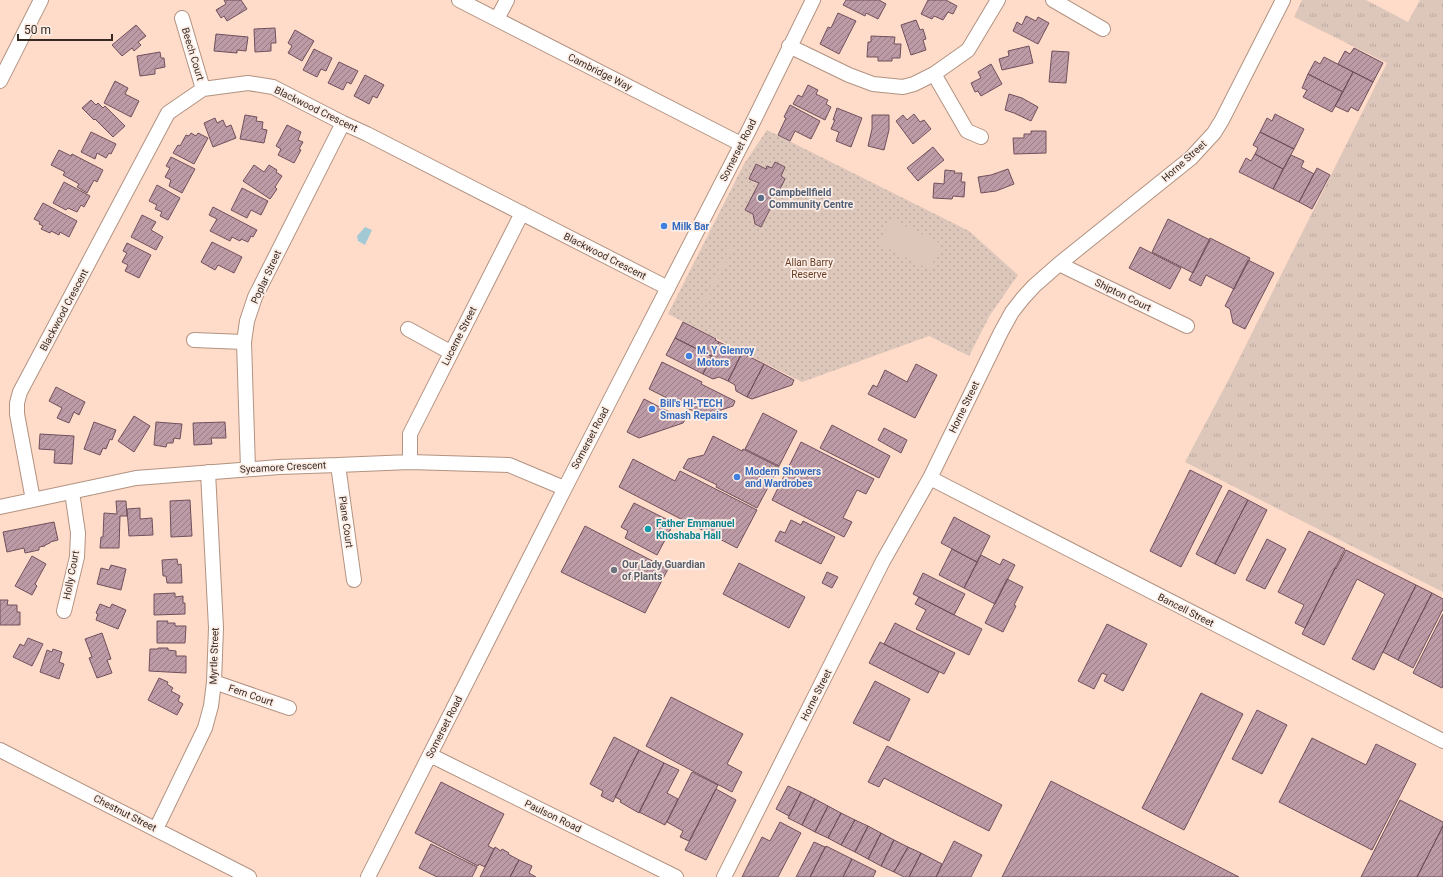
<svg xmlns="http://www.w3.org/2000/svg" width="1443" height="877" viewBox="0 0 1443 877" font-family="Roboto,sans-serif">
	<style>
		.grass { fill: url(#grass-tufts) }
		.park { fill: url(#park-dots) }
		.garden { fill: #ddc6ba }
		.water { fill: #a3c9d5 }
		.building { fill: url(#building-hatch); stroke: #70505c }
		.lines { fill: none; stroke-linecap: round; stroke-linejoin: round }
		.street-casing { stroke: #b29281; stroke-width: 16 }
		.street { stroke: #fff; stroke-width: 14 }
		.service-dot { fill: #5c6f8a; stroke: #fceee6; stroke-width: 1.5 }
		.shop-dot { fill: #3f7fe0; stroke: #fceee6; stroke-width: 1.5 }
		.culture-dot { fill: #0f9aa8; stroke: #fceee6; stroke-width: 1.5 }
		.worship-dot { fill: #6b7280; stroke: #fceee6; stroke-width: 1.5 }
		.labels { text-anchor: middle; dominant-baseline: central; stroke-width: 3.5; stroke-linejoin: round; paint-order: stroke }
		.street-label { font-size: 10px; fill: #362922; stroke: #fceee6 }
		.service-label { font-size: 10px; font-weight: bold; fill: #4e5e75; stroke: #fceee6; text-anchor: start }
		.shop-label { font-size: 10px; font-weight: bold; fill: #366cbe; stroke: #fceee6; text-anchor: start }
		.park-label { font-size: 10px; fill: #683c22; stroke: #fceee6 }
		.culture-label { font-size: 10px; font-weight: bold; fill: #0d838f; stroke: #fceee6; text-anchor: start }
		.worship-label { font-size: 10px; font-weight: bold; fill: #5b616d; stroke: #fceee6; text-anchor: start }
	</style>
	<defs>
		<pattern id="grass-tufts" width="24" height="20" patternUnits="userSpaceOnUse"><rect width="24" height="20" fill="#ddc6ba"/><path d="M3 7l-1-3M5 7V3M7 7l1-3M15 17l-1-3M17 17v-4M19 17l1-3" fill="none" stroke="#beaaa0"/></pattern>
		<pattern id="park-dots" width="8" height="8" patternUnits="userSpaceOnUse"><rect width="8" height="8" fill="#ddc6ba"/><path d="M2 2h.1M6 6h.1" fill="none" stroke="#beaaa0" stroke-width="1.8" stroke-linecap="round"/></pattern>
		<pattern id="building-hatch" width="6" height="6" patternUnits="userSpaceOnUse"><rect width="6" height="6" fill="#bc9aa6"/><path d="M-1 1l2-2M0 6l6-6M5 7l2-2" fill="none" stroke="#9a7e87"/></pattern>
	</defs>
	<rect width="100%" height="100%" fill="#fedcc9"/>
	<path class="grass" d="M1302,0H1366L1408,22L1420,0H1443V592L1185,462L1230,377L1387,63L1294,17Z"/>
	<path class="park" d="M767,130L969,231L1018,275L990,315L969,356L929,336L802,382L668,314L744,164Z"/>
	<path class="garden" d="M891,219L942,244L930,270L879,244Z
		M730,247L733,249L702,310L699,308Z"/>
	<path class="water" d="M365,227L372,230L365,245L358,241L357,236Z"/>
	<path class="building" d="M224,0H241L247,9L227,21L224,16L221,18L216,10L226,4Z
		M846,0H879L886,4L878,19L866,13L865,16L843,5Z
		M928,0H946L957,6L953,14L948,12L943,20L934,16L932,19L921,14Z
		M838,13L856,21L839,54L820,44L828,27L831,28Z
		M1026,16L1036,21L1038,17L1049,23L1038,44L1013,31L1017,22L1022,25Z
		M916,20L920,30L923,29L926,39L923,40L926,50L911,55L901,25Z
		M136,25L146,36L138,42L141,45L134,51L132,48L122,56L112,45Z
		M275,28L276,43H271V51L255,52L254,29Z
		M295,30L314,41L302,61L288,53L292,46L288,43Z
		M216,34L248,37L246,51L237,50V53L214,51Z
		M871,36L895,37L894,44H901L900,58H892V61H878V57H867L868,42H871Z
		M1029,46L1033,63L1002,70L999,59L1009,56L1008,51Z
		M1354,48L1383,63L1373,82L1338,64L1345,51L1350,54Z
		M314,49L332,58L326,71L321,69L317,77L303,70Z
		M1052,51L1069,52L1066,83L1049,82Z
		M160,52L161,58H164L165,67L155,69V74L140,76L137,56Z
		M1324,57L1353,72L1343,92L1308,74L1315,61L1320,64Z
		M339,62L358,71L351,84L347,82L343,90L328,83Z
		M991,64L1002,84L981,96L978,91L975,92L971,83L981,78L978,72Z
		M1353,72L1373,82L1358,111L1351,107L1348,112L1335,106Z
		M1308,74L1343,92L1332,112L1303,97L1307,90L1302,88Z
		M365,75L384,85L377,98L373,96L369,104L354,96Z
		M115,81L128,88L125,94L139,101L131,117L104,103Z
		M808,85L818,90L816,94L828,100L826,104L831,107L825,120L793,104L798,95L802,97Z
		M1009,94L1022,98L1038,107L1031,121L1014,113L1005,110Z
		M91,100L96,105L98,103L103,108L105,106L125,126L113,137L95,119L94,120L82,108Z
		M790,105L820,121L811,139L795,131L790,141L778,135L786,118L784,117Z
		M837,108L862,118L851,147L836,141L839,132L831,129L835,120H833Z
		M914,114L920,122L924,120L931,129L913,144L896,121L903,115L907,120Z
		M1275,114L1304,129L1294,149L1260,132L1267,118L1272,121Z
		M245,115L257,117L256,121L263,122L262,129L267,130L264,143L240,139Z
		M872,115H889V130L884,150L868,146L872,129Z
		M215,118L217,123L223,120L226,127L231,125L236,138L213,147L204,123Z
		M287,125L301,132L298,140L303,142L299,149L301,150L294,163L278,155L281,149L276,146Z
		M1031,131H1046V153L1014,154L1013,138H1024V134H1031Z
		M91,132L116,144L111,154L109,153L106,158L97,153L95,159L81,152Z
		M1260,132L1294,149L1283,169L1255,154L1258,148L1253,145Z
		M191,133L196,136L198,133L208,138L194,164L173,153L178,145L180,146L186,135L189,136Z
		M933,147L944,160L918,181L907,168Z
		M59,150L71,156L72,154L103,170L97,182L94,180L87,193L77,187L79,184L63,175L65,172L51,165Z
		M1255,154L1283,169L1273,189L1239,172L1246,158L1251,161Z
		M1291,155L1304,161L1301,167L1314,174L1299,202L1273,189Z
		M171,157L195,169L182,193L169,186L171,180L165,177L170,168L166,166Z
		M775,162L785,167L781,176L785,179L778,193L774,191L768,203L772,205L761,227L755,224L753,214L745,210L759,183L749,179L756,164L766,169L767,166L772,168Z
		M254,165L264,172L269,165L277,170L276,172L282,176L275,187L277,189L270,199L243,181Z
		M1317,168L1330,175L1312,209L1299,202Z
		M1008,169L1014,184L996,191L981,193L978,177L991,175Z
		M945,170L955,171L954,173H962L961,182H965L964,197L953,196L952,199L933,198L934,183L944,184Z
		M64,182L90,196L84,207L81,205L77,212L68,208L66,210L53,203Z
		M157,185L180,198L168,220L160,216L162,212L155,209L157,205L149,201Z
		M242,188L268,201L261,215L251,210L247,218L231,210Z
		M43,203L77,221L69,237L60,232L59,235L51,231L50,233L41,229L43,226L39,224L40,222L34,219Z
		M213,207L257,230L253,237L251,236L248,242L241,239L240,241L232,237L230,241L210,231L217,219L209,215Z
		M142,215L156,222L151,230L163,237L156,250L131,237Z
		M1168,219L1210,240L1193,273L1152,252Z
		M1210,238L1250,258L1234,289L1206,275L1201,286L1189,280Z
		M212,242L242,257L234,273L218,265L215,270L201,262Z
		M127,243L151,255L139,278L125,271L128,265L122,262L127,253L123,251Z
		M1140,247L1181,268L1170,289L1129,268Z
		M1248,260L1274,273L1245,329L1233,323L1230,309L1225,306Z
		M683,322L716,339L715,340L719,342L711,356L675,338Z
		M675,338L711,356L703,374L666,355Z
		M719,342L742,353L728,381L719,377L713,379L703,374Z
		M742,353L764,364L747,397L736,391L735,385L728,381Z
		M662,362L702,382L701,384L735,401L733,406L703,416L649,389Z
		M764,364L794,380L792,385L752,399L747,397Z
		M916,364L937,375L915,418L868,394L873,385L877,387L885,370L907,382Z
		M56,387L85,402L79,415L74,412L69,423L57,418L62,408L49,401Z
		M644,399L685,420L683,423L639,438L627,432Z
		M763,413L797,431L779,466L745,449Z
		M134,416L150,426L134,452L118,441Z
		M94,422L116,430L112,440L110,439L106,449L103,448L100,455L84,449Z
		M156,422L182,424L180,439L174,438L173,443H167L166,447L154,445Z
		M225,422L226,438H211L212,444L194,445L193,423Z
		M832,425L890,456L879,478L820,448Z
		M884,428L907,440L901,453L878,440Z
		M40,434L74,436L72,464L54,463L55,450L39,449Z
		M713,436L742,451L743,449L779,467L757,508L716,487L717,485L683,468L688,459L704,455Z
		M801,442L874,479L866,494L857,490L843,518L852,522L844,537L772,500Z
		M633,459L675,481L680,471L757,510L737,548L619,487Z
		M1190,470L1222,486L1181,567L1150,551Z
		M1229,490L1248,500L1215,564L1196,554Z
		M190,500L192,536L171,537L170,501Z
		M1248,500L1267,510L1235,574L1215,564Z
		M116,501H126L127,516H120L119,548H100L101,537H103L104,513L117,514Z
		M634,503L674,523L657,555L625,538L628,531L621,527Z
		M140,508V519L152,518L153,535L129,536L127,509Z
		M954,517L990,536L977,562L941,543Z
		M791,520L801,525L803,521L835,537L821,564L775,541L780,531L785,533Z
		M54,522L58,540L50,542V543L45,545V546L39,547V550L25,553L24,548L7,552L3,532Z
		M585,526L668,569L645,613L561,572Z
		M1309,531L1345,549L1305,628L1295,623L1304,605L1278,592Z
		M1267,539L1286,549L1265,589L1246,580Z
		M952,549L977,562L964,588L939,575Z
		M1346,550L1416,585L1374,670L1352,659L1385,594L1357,579L1324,645L1302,634L1335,568L1336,569Z
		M981,555L1000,565L1003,559L1015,565L995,604L964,588Z
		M32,556L46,564L35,584L37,586L32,595L15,586Z
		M177,559L178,565L181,564L182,583H167L166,576H163L162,560Z
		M739,563L805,597L789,628L723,594Z
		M111,565L126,569L121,590L97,584L101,568L109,570Z
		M827,572L838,577L832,588L822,583Z
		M923,573L965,594L954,615L913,594Z
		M1007,579L1023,587L1014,605L1016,606L1003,632L985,623Z
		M1416,585L1432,593L1398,660L1383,652Z
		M175,593V597L183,596V603H185V614L154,615V594Z
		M1432,593L1443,599V609L1413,668L1398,660Z
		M919,597L982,629L969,655L916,629L926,610L915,604Z
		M0,600H8L7,605H17V612H20V625H0Z
		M100,604L110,608L112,604L126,610L118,629L96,620L98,614L96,613Z
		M1443,614V685L1442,688L1413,673Z
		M157,621H168L167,623H175V626H186L185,643H157Z
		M895,623L955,653L944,674L884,644Z
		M1107,624L1147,644L1123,691L1104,681L1107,675L1102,673L1094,689L1078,681Z
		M102,633L111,659L107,660L112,673L97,678L89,658L92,657L85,639Z
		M28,638L43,644L32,666L13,657L20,644L24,646Z
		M880,642L939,672L928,693L869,663Z
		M158,648H168V650L176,651V656H186V673L149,671L150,649H158Z
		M53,649L62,652L59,662L64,664L59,679L40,672L47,650L52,652Z
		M159,678L168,682L167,684L173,688L171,691L180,696L178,701L183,704L177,715L148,700Z
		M875,681L910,699L889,741L853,723Z
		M1201,693L1243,714L1184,830L1142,808Z
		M671,697L743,734L727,764L742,772L732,792L646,746Z
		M1257,710L1287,725L1262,774L1232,759Z
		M614,737L639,750L613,802L601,796L603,791L590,784Z
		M1312,738L1366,765L1376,744L1416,764L1372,850L1279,802Z
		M887,746L1002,805L989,831L884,778L879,787L868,782Z
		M639,750L664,763L639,813L620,802L621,800L615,797Z
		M664,763L679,770L667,793L678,799L665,825L639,812Z
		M692,772L718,785L689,841L680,837L683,831L667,822Z
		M1051,781L1239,877H1002Z
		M441,782L504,814L488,846L494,849L485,867L479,864L478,866L415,833Z
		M788,786L801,792L789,816L776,809Z
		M716,789L736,800L706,860L685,850Z
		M801,792L815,799L802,825L788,818Z
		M815,799L828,806L815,832L802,825Z
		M1400,800L1443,822V826L1417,877H1361Z
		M828,806L841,813L828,838L815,832Z
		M841,813L855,820L841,845L828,838Z
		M855,820L868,826L855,852L841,845Z
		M780,822L801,833L778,877H742L762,837L770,841Z
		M868,826L881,833L868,859L855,852Z
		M1443,826V877H1417Z
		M881,833L894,840L881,866L868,859Z
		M894,840L908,847L894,872L881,866Z
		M954,841L982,855L971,877H936Z
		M814,842L825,847L810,877H796Z
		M431,844L477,867L472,877H437L419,868Z
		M826,846L852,859L843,877H810Z
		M495,847L501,851L502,849L509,853L508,854L519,860L510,877H480Z
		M908,847L921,853L909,877H904L894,872Z
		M921,853L942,864L936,877H909Z
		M852,859L876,871L873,877H843Z
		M519,860L532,866L529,873L536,877H510Z"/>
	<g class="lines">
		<g class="street-casing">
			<path id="street" d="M459,0L741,144
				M1053,0L1103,29
				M182,18L203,89
				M497,19L507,0
				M789,46L849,75L873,84L903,87L914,84L934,74L968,50L998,0
				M934,74L967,131L981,137
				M0,81L41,0
				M1059,264L1187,326
				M408,329L450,352
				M194,340L244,342
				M410,462V434L522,213
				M338,465L354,580
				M248,469L244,342L247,321L255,297L343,123
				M930,478L1443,741
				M33,500L17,414V403L20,392L168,113L203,89L248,83L273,87L343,123L367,134L668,288
				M0,507L136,478L279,467L338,465L410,462L509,465L564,488
				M64,611L77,557L78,533L72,492
				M214,682L289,708
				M0,750L249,877
				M430,755L676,877
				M156,829L205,728L211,706L214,682L216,628L208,472
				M368,877L567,484L750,128L813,0
				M724,877L883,561L930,478L1001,332L1012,312L1023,298L1034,286L1059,264L1191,158L1214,133L1222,120L1283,0"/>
		</g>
		<use href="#street" class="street"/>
	</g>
	<circle class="service-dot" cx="761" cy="198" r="4"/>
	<g class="shop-dot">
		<circle cx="664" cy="226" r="4"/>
		<circle cx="689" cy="356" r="4"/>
		<circle cx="652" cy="409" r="4"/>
		<circle cx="737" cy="477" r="4"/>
	</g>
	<circle class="culture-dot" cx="648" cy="529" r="4"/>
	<circle class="worship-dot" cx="614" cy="570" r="4"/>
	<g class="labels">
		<g class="street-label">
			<text transform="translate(193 54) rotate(73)">Beech Court</text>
			<text transform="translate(600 72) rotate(27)">Cambridge Way</text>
			<text transform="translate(316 109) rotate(26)">Blackwood Crescent</text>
			<text transform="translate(738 150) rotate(-63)">Somerset Road</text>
			<text transform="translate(1184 161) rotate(-42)">Horne Street</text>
			<text transform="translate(605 256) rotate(27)">Blackwood Crescent</text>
			<text transform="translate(266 277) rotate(-65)">Poplar Street</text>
			<text transform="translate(1123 295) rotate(26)">Shipton Court</text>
			<text transform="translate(64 310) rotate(-62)">Blackwood Crescent</text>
			<text transform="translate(459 336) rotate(-63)">Lucerne Street</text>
			<text transform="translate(964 407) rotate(-64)">Horne Street</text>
			<text transform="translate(590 438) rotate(-62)">Somerset Road</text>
			<text transform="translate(283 467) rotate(-3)">Sycamore Crescent</text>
			<text transform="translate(346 522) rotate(82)">Plane Court</text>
			<text transform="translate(71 575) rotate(-79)">Holly Court</text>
			<text transform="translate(1186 610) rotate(27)">Bancell Street</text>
			<text transform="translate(214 656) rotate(-88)">Myrtle Street</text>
			<text transform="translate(251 695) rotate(19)">Fern Court</text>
			<text transform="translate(816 695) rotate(-63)">Horne Street</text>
			<text transform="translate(444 727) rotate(-63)">Somerset Road</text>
			<text transform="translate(125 813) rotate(27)">Chestnut Street</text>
			<text transform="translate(553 816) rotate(26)">Paulson Road</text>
		</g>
		<g class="service-label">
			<text x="769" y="192">Campbellfield<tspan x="769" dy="12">Community Centre</tspan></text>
		</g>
		<g class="shop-label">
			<text x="672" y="226">Milk Bar</text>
			<text x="697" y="350">M. Y Glenroy<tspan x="697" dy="12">Motors</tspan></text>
			<text x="660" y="403">Bill's HI-TECH<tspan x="660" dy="12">Smash Repairs</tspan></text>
			<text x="745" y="471">Modern Showers<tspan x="745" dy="12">and Wardrobes</tspan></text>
		</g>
		<g class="park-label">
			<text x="809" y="262">Allan Barry<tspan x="809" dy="12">Reserve</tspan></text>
		</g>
		<g class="culture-label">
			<text x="656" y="523">Father Emmanuel<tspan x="656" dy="12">Khoshaba Hall</tspan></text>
		</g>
		<g class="worship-label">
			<text x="622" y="564">Our Lady Guardian<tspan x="622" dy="12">of Plants</tspan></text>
		</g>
	</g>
	<path d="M18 34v6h94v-6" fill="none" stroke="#362922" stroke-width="2"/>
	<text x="24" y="34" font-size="12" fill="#362922" stroke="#fceee6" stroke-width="3" paint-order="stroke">50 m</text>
</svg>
